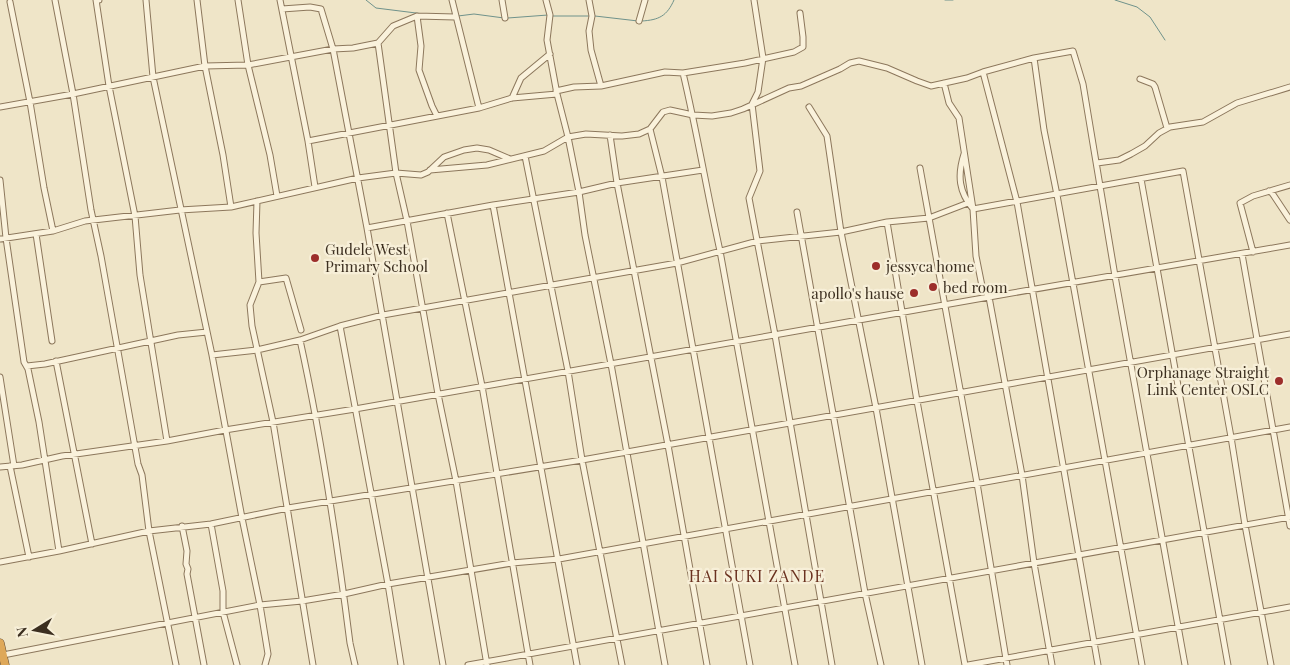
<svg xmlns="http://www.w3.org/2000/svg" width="1290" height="665" viewBox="0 0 1290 665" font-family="'Playfair Display',serif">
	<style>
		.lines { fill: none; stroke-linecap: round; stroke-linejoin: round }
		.stream { stroke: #6f928b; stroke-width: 1 }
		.minor-casing { stroke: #8c775c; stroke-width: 7 }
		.highway-casing { stroke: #5a4530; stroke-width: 9 }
		.minor { stroke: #faf2dc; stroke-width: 5 }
		.highway { stroke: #dea859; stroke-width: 8 }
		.poi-dot { fill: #9c2e2b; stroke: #f7efd8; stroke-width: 2 }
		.labels { text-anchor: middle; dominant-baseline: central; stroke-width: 4.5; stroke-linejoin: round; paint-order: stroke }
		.poi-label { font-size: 15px; fill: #3c2f20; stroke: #f7efd8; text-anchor: start }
		.neighbourhood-label { font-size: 16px; letter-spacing: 1px; fill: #6a311f; stroke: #f7efd8 }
	</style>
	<rect width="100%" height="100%" fill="#efe5c8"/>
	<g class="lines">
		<path class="stream" d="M366,0L376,8L424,14
			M945,0H953
			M1115,0L1137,7L1150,17L1165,40
			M458,16L474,14L504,18
			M552,16H591
			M595,16L638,21
			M508,18L548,15
			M642,21C659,20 667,16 674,0"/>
		<g class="minor-casing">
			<path id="minor" d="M55,0L73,94L91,210L101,256L138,464L142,475L149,531L176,665
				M99,0H96L109,86L135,216L140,275L167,441
				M146,0L153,77L212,355L242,518L260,605L268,654L265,665
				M197,0L205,66L223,155L231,207
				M238,0L248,65L270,155L277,196
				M280,0L308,141L315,187
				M452,0L479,108
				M502,0L505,18
				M546,0L550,15L547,40L557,94L568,137L579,192L585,235L611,364L665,665
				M589,0L592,16L589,31L591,50L601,86
				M754,0L763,58L758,92L752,104L760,171L749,198L775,335L832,665
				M10,2L30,102L44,188L53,231
				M282,9L310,7L321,9L333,49L367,228L443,665
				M417,16L421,46L419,70L432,106L437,116
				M639,21L645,0
				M378,43L396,173L407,221L438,394L456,481L487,665
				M1034,58L1044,130L1057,195L1142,665
				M983,72L1017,202L1098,665
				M683,73C697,132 707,192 720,251L795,665
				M1140,79L1153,84L1155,87L1167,128
				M944,83L949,103L959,118L973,209L976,256L982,286L989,297L1022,475L1034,563L1052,665
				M556,91L574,87L601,86L665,72L683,73L745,63L794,52L803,47V37L800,13
				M512,98L521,78L550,54
				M0,107L73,94L205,66L248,65L333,49L353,48L378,43L393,26L417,16L455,17
				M809,107L827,136L841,232L876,408L922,665
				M650,129L662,177L750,665
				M610,135L617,183L668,445L707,665
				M308,141L479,108L512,98L557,94
				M964,154C957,176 959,192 973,209L1183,171L1231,437L1245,525L1271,665
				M525,156L568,371L582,460L622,665
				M1097,163L1119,160L1131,154L1145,146L1159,133L1170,127L1203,122L1237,103L1290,87
				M920,168L977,483L1007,665
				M430,170L487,165L544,151L568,137L586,134L622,136L639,134L650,129L663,112L670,110L693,115L712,116L731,113L743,109L789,88L801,86L840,69L850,63L859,61L887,68L917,81L931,86L967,78L983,72L1034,58L1073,51L1083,84L1115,276L1185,665
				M1141,179L1228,665
				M0,180L6,238L24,362L28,369L39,422L59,551
				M1269,191L1272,193L1290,220
				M257,201L256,233L259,282L250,305L252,326L273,422L313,665
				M493,205L577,665
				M797,212L865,593L881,665
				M447,213L482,386L530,665
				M887,222L929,218L968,203
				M367,228L493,205L579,192L617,183L703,170
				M36,234L52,341
				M0,239L53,231L85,221L180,210L231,207L358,178L396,173L421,175L428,172L444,157L464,150L477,148L489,150L510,159
				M1253,252L1240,203L1253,196L1290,185
				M1242,254L1290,526
				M259,282L286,278L301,330
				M340,326L388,584L401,665
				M300,340C322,440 337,541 350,643L355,665
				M212,355L257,350L300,340L340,326L383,315L677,263L758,241L841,232L887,222L917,401L965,665
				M56,361L92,544
				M27,366L45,364L178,335L207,332
				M0,377L14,466
				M10,466L29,557
				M0,467L22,465L62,456L167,441L225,430L355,409L989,297L1290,245
				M211,524L223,591V612L237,665
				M182,526L187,551L186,564L188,569L187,574L204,665
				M0,562L59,551L149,531L211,524L288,508L582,460L1290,334
				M3,655L260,605L302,601L344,594L388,584L512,563L559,559L1290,427
				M468,665L1290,517
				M968,665L1290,607"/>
		</g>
		<g class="highway-casing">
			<path id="highway" d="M0,643L5,665"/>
		</g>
		<use href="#minor" class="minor"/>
		<use href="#highway" class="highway"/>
	</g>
	<g class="poi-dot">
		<circle cx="315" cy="258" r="5"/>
		<circle cx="876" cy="266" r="5"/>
		<circle cx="933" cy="287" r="5"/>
		<circle cx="914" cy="293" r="5"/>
		<circle cx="1279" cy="381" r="5"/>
	</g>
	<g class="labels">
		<g class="poi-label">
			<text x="325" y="249">Gudele West<tspan x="325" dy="17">Primary School</tspan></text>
			<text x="886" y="266">jessyca home</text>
			<text x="943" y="287">bed room</text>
			<text x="904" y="293" text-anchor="end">apollo's hause</text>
			<text x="1269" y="372" text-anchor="end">Orphanage Straight<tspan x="1269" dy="17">Link Center OSLC</tspan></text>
		</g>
		<g class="neighbourhood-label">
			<text x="757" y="575">HAI SUKI ZANDE</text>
		</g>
	</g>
	<g transform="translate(35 630) rotate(260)" stroke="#f7efd8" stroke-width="4" paint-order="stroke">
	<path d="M0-4L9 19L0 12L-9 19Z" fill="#3c2f20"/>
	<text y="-8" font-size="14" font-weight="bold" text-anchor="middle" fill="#3c2f20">N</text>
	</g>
</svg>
